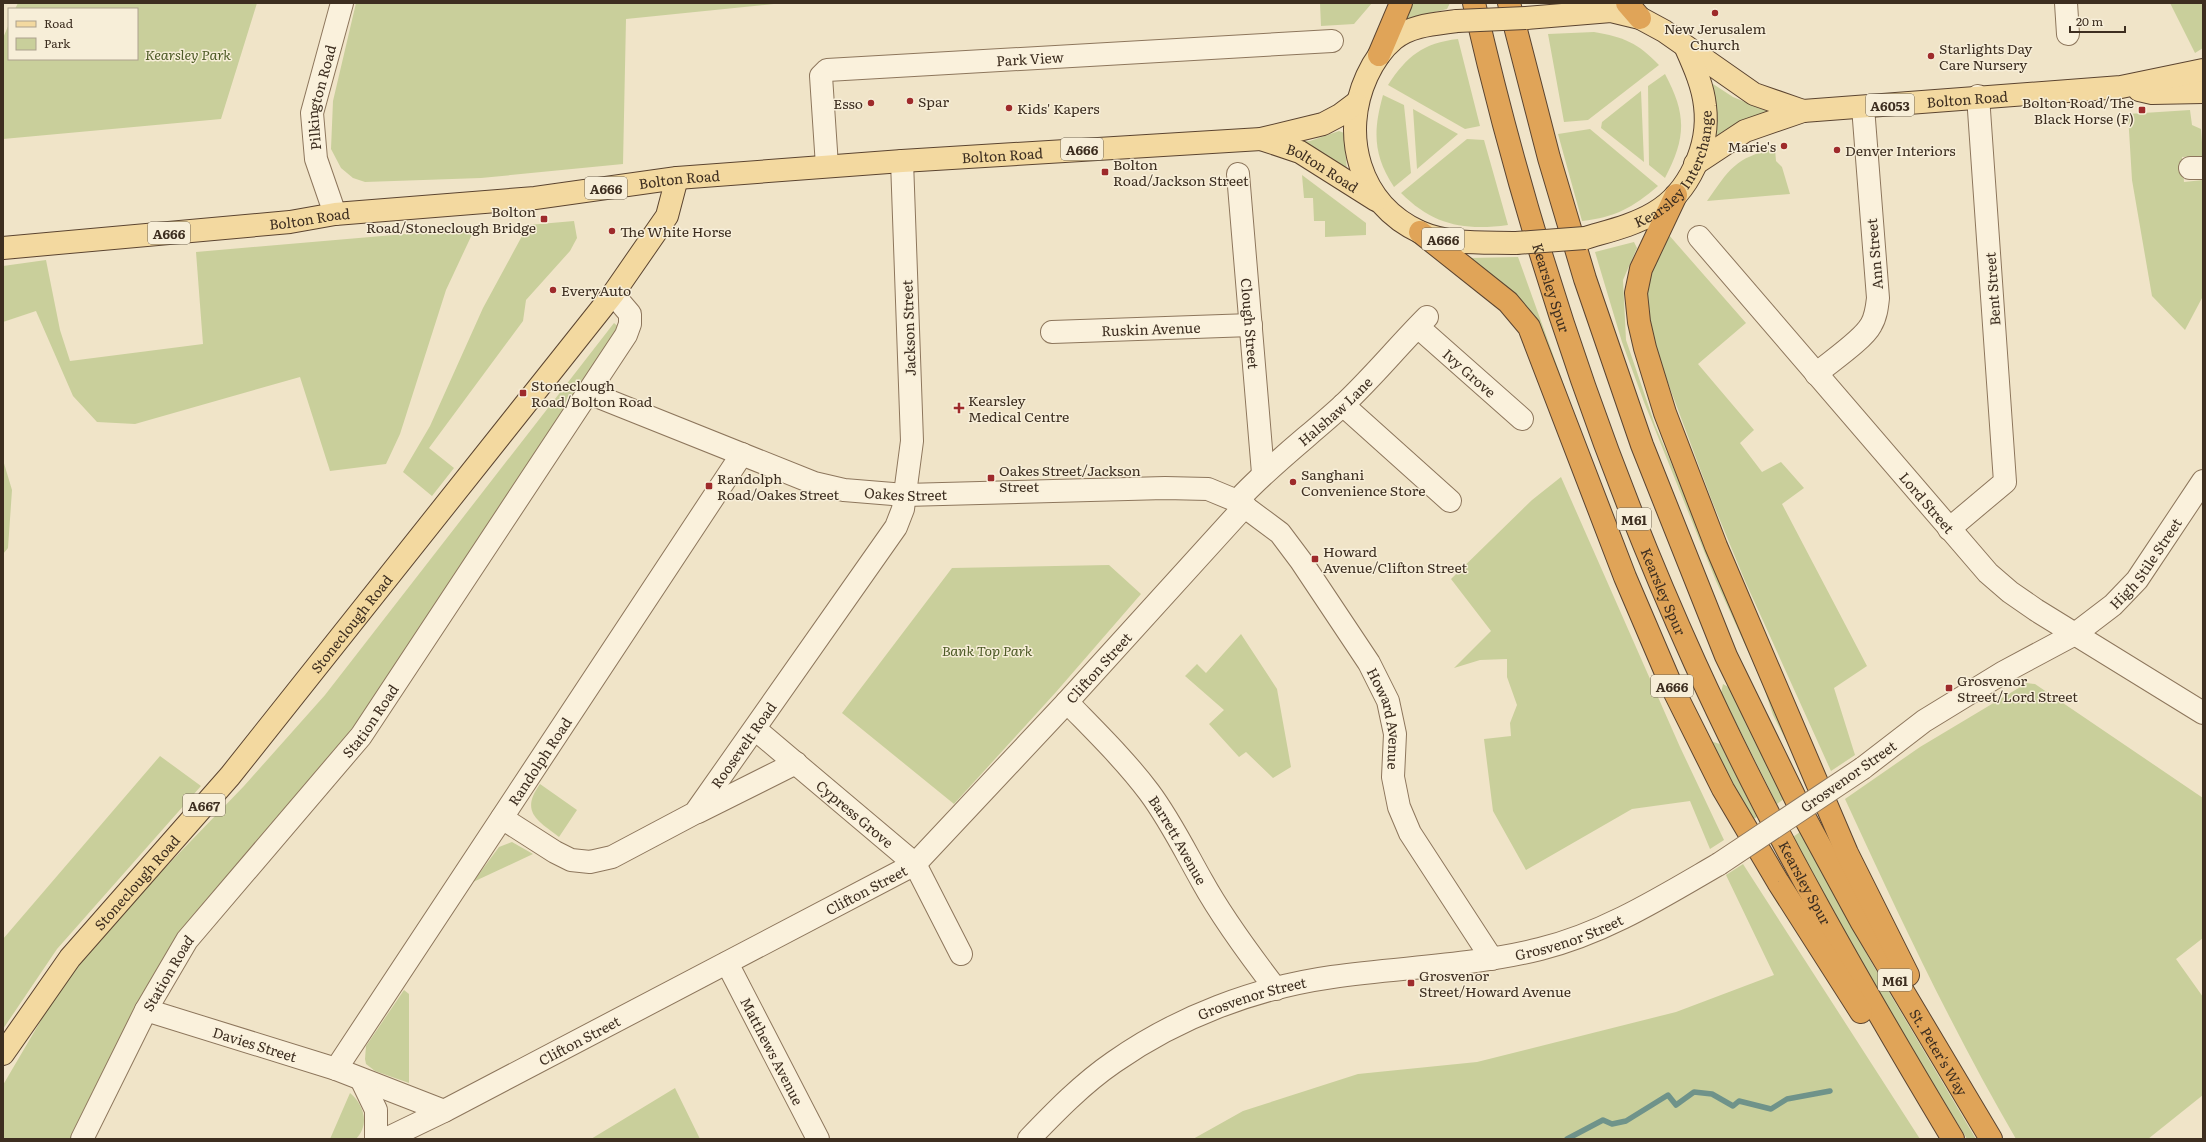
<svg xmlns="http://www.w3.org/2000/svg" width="2206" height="1142" viewBox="0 0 2206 1142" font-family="Literata,serif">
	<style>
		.green { fill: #c9cf9b }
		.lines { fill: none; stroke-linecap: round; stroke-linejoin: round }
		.stream { stroke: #6f938a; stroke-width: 5.5 }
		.street-casing { stroke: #8d765c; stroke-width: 24 }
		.primary-casing { stroke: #5b4430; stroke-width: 24 }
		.highway-casing { stroke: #5b4430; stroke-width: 24 }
		.street { stroke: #faf1dc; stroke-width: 22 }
		.primary { stroke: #f3d9a0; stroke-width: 22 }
		.highway { stroke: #e0a458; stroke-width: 22 }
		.street-bridge-casing { stroke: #8d765c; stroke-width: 24; stroke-linecap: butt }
		.primary-bridge-casing { stroke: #5b4430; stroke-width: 24; stroke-linecap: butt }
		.street-bridge { stroke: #faf1dc; stroke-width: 22 }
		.primary-bridge { stroke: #f3d9a0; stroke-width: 22 }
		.poi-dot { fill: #9e2a2b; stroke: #f7eed8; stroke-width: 1.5 }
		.labels { text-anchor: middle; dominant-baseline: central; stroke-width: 3; stroke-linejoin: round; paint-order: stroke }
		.shield { fill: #f7eed8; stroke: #756857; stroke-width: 1 }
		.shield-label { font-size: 13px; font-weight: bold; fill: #3d2e20 }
		.poi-label { font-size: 14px; fill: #3d2e20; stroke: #f7eed8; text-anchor: start }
		.park-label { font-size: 14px; font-style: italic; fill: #4d5a26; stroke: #f7eed8 }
		.street-label { font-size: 14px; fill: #3d2e20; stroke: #f7eed8 }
	</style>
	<rect width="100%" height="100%" fill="#f0e4c8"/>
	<path class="green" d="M18,3H257L221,119L3,139V38L9,24V59H137V9H15Z
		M356,3H783L626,19L623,164L481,178L365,182L353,178L341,168L331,149L333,101Z
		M1320,3H1372L1354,24L1321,26Z
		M1411,3H1450L1447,9L1423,15L1409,21L1405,19Z
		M2170,3H2203V48L2195,53Z
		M1594,32C1624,37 1638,43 1659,65L1588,120L1564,122L1548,34Z
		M1458,39L1480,126L1465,129L1388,85C1407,56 1423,43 1458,39Z
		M1665,74C1687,115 1686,138 1665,178L1649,165L1648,86Z
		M1713,84L1733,97L1767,111L1765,117L1717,137L1714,135L1709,88Z
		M1641,91L1644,162L1601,128L1602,122Z
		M1383,95L1404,105L1411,173L1394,187C1373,155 1373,131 1383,95Z
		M1413,109L1458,134L1417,169Z
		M2190,110L2192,125L2201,129L2203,156L2182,157L2184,182L2203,180V289L2202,298L2185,330L2152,296L2132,180L2128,114Z
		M1590,129L1658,186C1632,208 1616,217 1582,221L1558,134Z
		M1339,131L1344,133L1347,171L1293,142L1310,141Z
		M1467,139L1484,140L1508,225C1464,231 1433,225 1401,193Z
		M1775,149L1776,161L1782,167L1790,194L1707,201C1729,170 1735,157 1775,149Z
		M1302,175L1366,223V235L1325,237V221H1314L1313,198H1304Z
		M574,221L577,238L570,251L526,300L523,321L429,448L454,468L432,496L403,472L430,426L483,308L528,225Z
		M475,228L446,290L400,434L386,464L330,471L300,377L135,424L97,422L73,396L36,311L3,322V266L46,260L60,330L70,361L203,344L196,252Z
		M1668,234L1746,323L1698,364L1754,430L1740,443L1762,472L1781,462L1804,488L1782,504L1867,666L1834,688L1855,755L1831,771L1745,581L1712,501L1658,356L1645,313V281Z
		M1634,242L1637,248L1623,280L1626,340L1655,425L1808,784L1773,715L1762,682L1716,581L1644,402L1622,342L1595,252Z
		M1518,257L1612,519L1658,630L1710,741L1720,744L1757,817L1752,820C1695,719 1645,614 1603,506C1588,468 1574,429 1561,390C1554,372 1550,352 1541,336C1525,305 1496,281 1469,260L1470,258Z
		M614,323L620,328L356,731L181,936L75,1139H3V1085L57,993L106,929L244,786L325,695Z
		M3,460L12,490L8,548L3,554Z
		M1561,477L1680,747L1724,840L1710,849L1690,801L1632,809L1526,870L1493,811L1484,739L1511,736L1510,723L1517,705L1507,677V659L1480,660L1454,668L1491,631L1451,579L1532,500Z
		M1109,565L1141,594L1056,692L954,804L842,713L952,568Z
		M1241,634L1277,689L1291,767L1273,778L1246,752L1239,757L1209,724L1224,710L1185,676L1197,664L1206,673Z
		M2027,683L2035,684L2203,798V938L2176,959L2203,997V1095L2148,1139H2016C1952,1029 1898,914 1845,799L1920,747Z
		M1723,684L1732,689L1745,722L1784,799L1777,804L1721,693Z
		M160,756L201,786L57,949L3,1029V939Z
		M540,784L577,810L559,837C537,820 520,812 540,784Z
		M1800,832L1870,960L1976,1139H1967L1871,981L1793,837Z
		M512,842L533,854L473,882L499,847Z
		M1743,864L1920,1139H1193L1243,1111L1358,1074L1477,1062L1676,1012L1774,975L1726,875Z
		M404,990L409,994V1083L375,1071L366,1064L365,1059L366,1046Z
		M675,1088L700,1139H591Z
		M350,1093C364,1105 370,1124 356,1139H330Z"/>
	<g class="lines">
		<path class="stream" d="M1567,1139L1603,1120L1612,1124L1626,1121L1668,1095L1676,1105L1694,1092L1712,1094L1733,1106L1739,1101L1771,1109L1787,1099L1830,1091"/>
		<g class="street-casing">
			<g id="street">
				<path d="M2066,3L2068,34"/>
				<path id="s1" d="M827,166L821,76L827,70L1332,41"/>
				<path d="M2190,168H2203"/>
				<path id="s2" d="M1238,174L1263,473"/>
				<path id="s3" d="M335,214L316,159L312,113L342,3"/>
				<path id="s4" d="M1699,237L1988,573L2010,592L2036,610L2203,713"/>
				<path id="s5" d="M1418,327L1522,419"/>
				<path id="s6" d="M1052,332L1251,325"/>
				<path d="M1816,374C1830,362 1863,340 1871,325C1876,317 1877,307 1878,298L1863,107"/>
				<path id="s7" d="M589,393L814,483L844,490L905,495L1165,488L1208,489L1237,501L1280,533L1301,561L1369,663L1388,701L1395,734L1393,777L1399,807L1410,833L1492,959"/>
				<path d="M1343,405L1450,501"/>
				<path id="s8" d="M1237,501C1270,465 1308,437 1343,405C1373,377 1398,346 1427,317"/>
				<path d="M1949,529L2005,482L1978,96"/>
				<path id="s9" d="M1067,702C1095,731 1125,760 1149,792C1170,820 1185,851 1202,881C1223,919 1249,954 1276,989"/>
				<path id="s10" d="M755,729L915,864L961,954"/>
				<path id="s11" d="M1863,768L1924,721L2004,672L2075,634L2113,605L2137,580L2203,481"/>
				<path d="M698,812L796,763"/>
				<path id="s12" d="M502,818L555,852L571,860L590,862L612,857L695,813L896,527L903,509L912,441L902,161"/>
				<path id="s13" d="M727,963L818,1139"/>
				<path id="s14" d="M146,1010L336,1069L444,1111"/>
				<path id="s15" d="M336,1069L742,454"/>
				<path d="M362,1081L376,1110V1139"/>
				<path id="s16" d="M82,1139L146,1010L187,940L361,736L626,335L630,324V314L613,294"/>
				<path id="s17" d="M386,1139L444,1111L915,864L1067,702L1245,506"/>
				<path id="s18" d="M1029,1139C1055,1112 1082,1084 1114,1062C1178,1017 1255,988 1332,977C1402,967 1472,966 1540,949C1605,933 1662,897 1719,864"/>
			</g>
		</g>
		<g class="primary-casing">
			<g id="primary">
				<path d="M1526,18L1611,11L1640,18L1664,31L1754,94L1803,111"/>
				<path d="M1457,21C1436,24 1411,25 1394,39C1382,49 1373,63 1367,76C1340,135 1359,204 1420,232C1450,245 1484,242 1516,243"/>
				<path d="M2139,90L2152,93L2203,92"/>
				<path id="s19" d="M1261,139L1300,152L1376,200"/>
				<path id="s20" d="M1695,164L1745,131L1803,111L2121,87L2203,70"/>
				<path id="s21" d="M1585,238C1608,231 1632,226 1654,213C1689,193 1710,146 1705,106C1703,86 1694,66 1686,48"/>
				<path id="s22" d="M3,248L290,222L335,214L535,198L677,178L902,161L1261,139L1323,124L1340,115L1356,103"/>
				<path id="s23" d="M3,1054L70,958L230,776L613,294L667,216L677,178"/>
			</g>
		</g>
		<g class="highway-casing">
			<g id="highway">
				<path id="s24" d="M1474,3C1526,230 1599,451 1695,663C1770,828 1860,984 1953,1139"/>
				<path id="s25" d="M1509,3L1549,158L1585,279L1642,445L1726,656L1805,818L1861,921L1991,1139"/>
				<path d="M1627,3L1640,18"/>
				<path d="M1379,55L1401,3"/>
				<path d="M1676,195L1641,269L1636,293L1639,322L1645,348L1665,413L1716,546L1847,853L1908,975"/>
				<path d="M1420,232L1508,302L1529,327L1625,577L1672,687L1723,789L1778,882L1861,1012"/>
			</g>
		</g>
		<use href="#street" class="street"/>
		<use href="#primary" class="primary"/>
		<use href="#highway" class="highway"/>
		<g class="street-bridge-casing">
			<path id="street-bridge" d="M1719,864L1863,768"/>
		</g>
		<g class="primary-bridge-casing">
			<path id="primary-bridge" d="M1457,21L1526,18
				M1516,243L1585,238"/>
		</g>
		<use href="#street-bridge" class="street-bridge"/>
		<use href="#primary-bridge" class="primary-bridge"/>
	</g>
	<g class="poi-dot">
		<circle cx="1715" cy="13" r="4"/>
		<circle cx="1931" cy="56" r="4"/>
		<circle cx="910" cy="101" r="4"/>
		<circle cx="871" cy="103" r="4"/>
		<circle cx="1009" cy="108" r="4"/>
		<rect x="2138" y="106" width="8" height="8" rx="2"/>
		<circle cx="1784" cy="146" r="4"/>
		<circle cx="1837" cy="150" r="4"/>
		<rect x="1101" y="168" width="8" height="8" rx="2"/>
		<rect x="540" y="215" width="8" height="8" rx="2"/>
		<circle cx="612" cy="231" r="4"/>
		<circle cx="553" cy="290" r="4"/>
		<rect x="519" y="389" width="8" height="8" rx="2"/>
		<path d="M957 402h4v4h4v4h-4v4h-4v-4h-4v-4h4z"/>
		<rect x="987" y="474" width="8" height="8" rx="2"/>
		<circle cx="1293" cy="482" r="4"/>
		<rect x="705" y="482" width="8" height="8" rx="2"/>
		<rect x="1311" y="555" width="8" height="8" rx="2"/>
		<rect x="1945" y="684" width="8" height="8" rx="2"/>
		<rect x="1407" y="979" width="8" height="8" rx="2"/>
	</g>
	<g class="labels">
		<g class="shield">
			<rect x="1866" y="94" width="48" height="22" rx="3"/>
			<rect x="1061" y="138" width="42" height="22" rx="3"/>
			<rect x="585" y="177" width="42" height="22" rx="3"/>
			<rect x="148" y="222" width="42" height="22" rx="3"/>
			<rect x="1422" y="228" width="42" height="22" rx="3"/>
			<rect x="1617" y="508" width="34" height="22" rx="3"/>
			<rect x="1651" y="675" width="42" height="22" rx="3"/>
			<rect x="183" y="794" width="42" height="22" rx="3"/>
			<rect x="1878" y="969" width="34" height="22" rx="3"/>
		</g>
		<g class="shield-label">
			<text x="1890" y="105">A6053</text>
			<text x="1082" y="149">A666</text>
			<text x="606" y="188">A666</text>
			<text x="169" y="233">A666</text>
			<text x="1443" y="239">A666</text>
			<text x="1634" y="519">M61</text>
			<text x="1672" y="686">A666</text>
			<text x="204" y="805">A667</text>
			<text x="1895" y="980">M61</text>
		</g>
		<g class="poi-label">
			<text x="1715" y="28" text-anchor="middle">New Jerusalem<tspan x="1715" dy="16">Church</tspan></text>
			<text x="1939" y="48">Starlights Day<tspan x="1939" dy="16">Care Nursery</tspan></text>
			<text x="918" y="101">Spar</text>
			<text x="2134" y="102" text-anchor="end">Bolton Road/The<tspan x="2134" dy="16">Black Horse (F)</tspan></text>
			<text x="863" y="103" text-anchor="end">Esso</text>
			<text x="1017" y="108">Kids' Kapers</text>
			<text x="1776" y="146" text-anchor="end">Marie's</text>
			<text x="1845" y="150">Denver Interiors</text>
			<text x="1113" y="164">Bolton<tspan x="1113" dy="16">Road/Jackson Street</tspan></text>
			<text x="536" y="211" text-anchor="end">Bolton<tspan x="536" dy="16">Road/Stoneclough Bridge</tspan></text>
			<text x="620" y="231">The White Horse</text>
			<text x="561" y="290">EveryAuto</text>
			<text x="531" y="385">Stoneclough<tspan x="531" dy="16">Road/Bolton Road</tspan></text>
			<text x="968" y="400">Kearsley<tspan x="968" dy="16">Medical Centre</tspan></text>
			<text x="999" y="470">Oakes Street/Jackson<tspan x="999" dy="16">Street</tspan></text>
			<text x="1301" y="474">Sanghani<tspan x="1301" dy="16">Convenience Store</tspan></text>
			<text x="717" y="478">Randolph<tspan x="717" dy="16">Road/Oakes Street</tspan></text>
			<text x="1323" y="551">Howard<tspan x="1323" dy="16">Avenue/Clifton Street</tspan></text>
			<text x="1957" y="680">Grosvenor<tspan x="1957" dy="16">Street/Lord Street</tspan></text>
			<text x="1419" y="975">Grosvenor<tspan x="1419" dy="16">Street/Howard Avenue</tspan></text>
		</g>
		<g class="park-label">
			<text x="188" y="54">Kearsley Park</text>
			<text x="987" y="650">Bank Top Park</text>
		</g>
		<g class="street-label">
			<text stroke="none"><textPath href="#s1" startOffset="302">Park View</textPath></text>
			<text stroke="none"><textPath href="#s3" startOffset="121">Pilkington Road</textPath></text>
			<text stroke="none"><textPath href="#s20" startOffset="286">Bolton Road</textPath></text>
			<text stroke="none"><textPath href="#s22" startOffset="1004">Bolton Road</textPath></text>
			<text stroke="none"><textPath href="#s21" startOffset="123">Kearsley Interchange</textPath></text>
			<text stroke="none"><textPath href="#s19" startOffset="68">Bolton Road</textPath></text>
			<text stroke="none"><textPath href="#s22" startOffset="680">Bolton Road</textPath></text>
			<text stroke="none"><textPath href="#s22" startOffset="308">Bolton Road</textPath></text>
			<text transform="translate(1874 254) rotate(-95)">Ann Street</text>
			<text stroke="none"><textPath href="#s24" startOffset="295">Kearsley Spur</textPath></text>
			<text transform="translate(1992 289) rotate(-94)">Bent Street</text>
			<text stroke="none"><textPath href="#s2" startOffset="150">Clough Street</textPath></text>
			<text transform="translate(908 328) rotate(-92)">Jackson Street</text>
			<text stroke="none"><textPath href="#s6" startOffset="99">Ruskin Avenue</textPath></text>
			<text stroke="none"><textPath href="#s5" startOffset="69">Ivy Grove</textPath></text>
			<text stroke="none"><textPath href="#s8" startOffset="133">Halshaw Lane</textPath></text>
			<text stroke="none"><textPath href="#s7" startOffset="335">Oakes Street</textPath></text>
			<text stroke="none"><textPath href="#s4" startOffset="350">Lord Street</textPath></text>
			<text stroke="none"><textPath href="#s11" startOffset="352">High Stile Street</textPath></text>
			<text stroke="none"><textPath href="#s24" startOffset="619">Kearsley Spur</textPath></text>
			<text stroke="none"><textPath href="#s23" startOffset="554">Stoneclough Road</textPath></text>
			<text stroke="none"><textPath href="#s17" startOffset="865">Clifton Street</textPath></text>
			<text stroke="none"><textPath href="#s7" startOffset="939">Howard Avenue</textPath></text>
			<text stroke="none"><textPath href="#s16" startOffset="511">Station Road</textPath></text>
			<text stroke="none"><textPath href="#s12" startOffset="300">Roosevelt Road</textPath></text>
			<text stroke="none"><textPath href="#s15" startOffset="369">Randolph Road</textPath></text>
			<text transform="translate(1848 776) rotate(-35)">Grosvenor Street</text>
			<text stroke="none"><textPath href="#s10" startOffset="131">Cypress Grove</textPath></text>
			<text stroke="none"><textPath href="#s9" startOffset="178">Barrett Avenue</textPath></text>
			<text stroke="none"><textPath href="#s23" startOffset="218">Stoneclough Road</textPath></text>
			<text stroke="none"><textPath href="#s24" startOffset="943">Kearsley Spur</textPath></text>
			<text stroke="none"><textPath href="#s17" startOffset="541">Clifton Street</textPath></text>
			<text stroke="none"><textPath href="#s18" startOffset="592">Grosvenor Street</textPath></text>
			<text stroke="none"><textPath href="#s16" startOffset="187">Station Road</textPath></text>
			<text stroke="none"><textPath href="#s18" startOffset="268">Grosvenor Street</textPath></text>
			<text stroke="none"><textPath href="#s17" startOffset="217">Clifton Street</textPath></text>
			<text stroke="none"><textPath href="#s14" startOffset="114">Davies Street</textPath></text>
			<text stroke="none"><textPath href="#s13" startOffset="99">Matthews Avenue</textPath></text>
			<text stroke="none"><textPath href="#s25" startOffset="1139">St. Peter's Way</textPath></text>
		</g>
	</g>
	<rect width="2206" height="1142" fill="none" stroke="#3d2e20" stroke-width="8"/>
	<rect x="8" y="8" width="130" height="52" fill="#f7eed8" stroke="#ada18e"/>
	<rect x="16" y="21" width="20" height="6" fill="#f3d9a0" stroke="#ada18e"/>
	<text x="44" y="28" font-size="12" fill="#3d2e20">Road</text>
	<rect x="16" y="38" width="20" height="12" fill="#c9cf9b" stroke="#ada18e"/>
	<text x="44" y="48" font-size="12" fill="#3d2e20">Park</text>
	<path d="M2070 26v6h55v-6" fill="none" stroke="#3d2e20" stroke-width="2"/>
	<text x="2076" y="26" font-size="12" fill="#3d2e20" stroke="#f7eed8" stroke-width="3" paint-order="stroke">20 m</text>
</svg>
